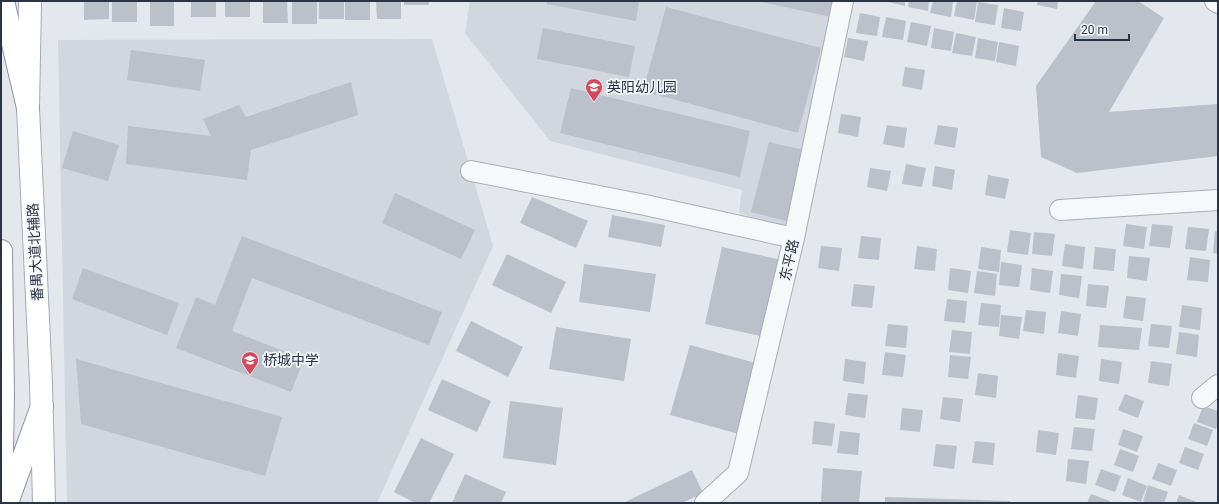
<svg xmlns="http://www.w3.org/2000/svg" width="1219" height="504" viewBox="0 0 1219 504" font-family="Roboto,'Noto Sans SC',sans-serif">
	<style>
		.built { fill: #d2d6de }
		.building { fill: #bbc0ca }
		.lines { fill: none; stroke-linecap: round; stroke-linejoin: round }
		.minor-casing { stroke: #a9aeb7; stroke-width: 22 }
		.major-casing { stroke: #a3abb8; stroke-width: 24 }
		.highway-casing { stroke: #8b94a3; stroke-width: 24 }
		.minor { stroke: #f7f8fa; stroke-width: 20 }
		.major { stroke: #fff; stroke-width: 22 }
		.highway { stroke: #fff; stroke-width: 22 }
		.labels { text-anchor: middle; dominant-baseline: central; stroke-width: 3.5; stroke-linejoin: round; paint-order: stroke }
		.poi-label { font-size: 14px; fill: #2b3445; stroke: #f4f6f9; text-anchor: start }
		.street-label { font-size: 14px; fill: #2b3445; stroke: #f4f6f9 }
	</style>
	<rect width="100%" height="100%" fill="#e4e7ec"/>
	<path class="built" d="M470,1H839L790,229L739,213L742,190L550,141L465,33Z
		M432,39L493,246L377,503H67L58,40Z"/>
	<path class="building" d="M84,1H109V19L84,20Z
		M112,1H137V22H112Z
		M150,1H174V26H150Z
		M191,1H216V17H191Z
		M225,1H250V17H225Z
		M263,1H287L288,23H263Z
		M292,1H317V24H292Z
		M319,1H344V19H319Z
		M345,1H370V20H345Z
		M376,1H401V19H377Z
		M404,1H429V5H404Z
		M547,1H639L636,21L547,4Z
		M758,1H834L831,17Z
		M884,1H905V6Z
		M909,1H929L928,11L908,7Z
		M933,1H953L951,17L930,13Z
		M957,1H977L974,20L954,16Z
		M1038,1H1058L1057,9L1037,5Z
		M1096,1H1138L1164,18L1109,112L1218,104V156L1077,173L1041,157L1036,86Z
		M978,2L998,5L995,25L975,22Z
		M666,7L821,48L798,133L643,91Z
		M1004,8L1024,12L1021,31L1001,28Z
		M860,13L880,17L877,36L856,33Z
		M886,17L906,21L903,40L882,37Z
		M911,22L931,26L927,46L907,42Z
		M543,28L635,46L629,77L537,59Z
		M934,28L954,32L951,51L931,48Z
		M956,33L976,37L972,56L952,53Z
		M848,38L868,41L864,61L844,57Z
		M978,38L998,42L995,61L975,58Z
		M999,42L1019,46L1016,66L996,62Z
		M131,50L205,60L200,91L127,80Z
		M905,67L925,70L922,90L902,86Z
		M351,82L358,115L251,150L247,180L126,164L128,126L211,136L203,119L239,105L246,117Z
		M571,88L750,131L740,177L560,133Z
		M841,114L861,117L858,137L838,133Z
		M887,125L907,128L904,148L883,144Z
		M938,125L958,128L955,148L934,144Z
		M73,131L119,145L108,181L62,168Z
		M769,142L808,151L790,222L751,212Z
		M906,164L926,168L922,187L902,184Z
		M935,166L955,170L952,190L932,186Z
		M870,168L891,171L887,191L867,187Z
		M988,175L1009,179L1005,199L985,195Z
		M395,193L475,230L461,259L382,223Z
		M532,197L588,221L576,248L520,223Z
		M612,215L665,225L661,247L608,237Z
		M1126,224L1147,227L1144,249L1123,246Z
		M1152,224L1173,226L1170,248L1149,246Z
		M1188,227L1209,229L1206,251L1185,249Z
		M1010,230L1031,233L1028,255L1007,252Z
		M1215,231H1218V254L1213,253Z
		M1034,232L1055,234L1052,256L1032,254Z
		M242,236L442,312L429,345L252,278L232,331L304,359L291,392L176,348L196,297L215,305Z
		M861,236L881,238L879,260L858,258Z
		M1065,244L1085,247L1083,269L1062,266Z
		M821,246L842,248L839,271L818,268Z
		M917,246L937,249L935,271L914,269Z
		M722,247L782,260L765,337L705,324Z
		M981,247L1001,250L999,272L978,269Z
		M1095,247L1116,249L1114,271L1093,269Z
		M507,254L566,282L551,313L492,285Z
		M1129,256L1150,258L1147,281L1127,278Z
		M1190,257L1210,260L1208,282L1187,280Z
		M1001,262L1022,265L1019,287L999,285Z
		M584,264L656,274L650,312L579,302Z
		M83,268L179,303L167,335L72,299Z
		M950,268L971,271L968,293L948,290Z
		M1032,268L1053,271L1050,293L1030,290Z
		M977,271L997,274L995,296L974,293Z
		M1061,274L1082,276L1079,298L1059,295Z
		M854,284L875,286L872,308L851,306Z
		M1088,284L1109,286L1106,308L1086,306Z
		M1126,296L1146,298L1143,321L1123,318Z
		M947,299L967,301L965,323L944,321Z
		M981,303L1001,305L999,327L978,325Z
		M1182,305L1202,308L1200,330L1179,327Z
		M1026,310L1046,312L1044,334L1023,331Z
		M1061,311L1081,314L1078,336L1058,333Z
		M1001,315L1022,317L1019,339L999,336Z
		M471,321L523,347L508,377L456,351Z
		M888,324L908,326L906,348L885,346Z
		M1151,324L1172,326L1169,348L1148,346Z
		M1100,325L1142,328L1139,350L1098,347Z
		M556,327L631,339L624,381L549,369Z
		M952,330L972,332L970,354L949,352Z
		M1179,332L1199,335L1197,357L1176,354Z
		M690,345L759,364L739,434L670,415Z
		M885,352L906,355L903,377L882,375Z
		M1058,353L1079,356L1076,378L1056,375Z
		M950,355L971,357L968,379L948,377Z
		M76,359L282,417L265,476L81,424Z
		M845,359L866,362L864,384L843,381Z
		M1101,359L1122,362L1119,384L1099,381Z
		M1151,361L1172,364L1169,386L1148,383Z
		M978,373L998,376L996,398L975,395Z
		M442,379L491,401L477,432L428,410Z
		M848,393L868,395L865,418L845,415Z
		M1125,394L1144,401L1138,418L1118,410Z
		M1078,395L1098,398L1095,420L1075,418Z
		M943,397L963,399L960,422L940,419Z
		M510,401L563,408L556,465L503,458Z
		M1203,406L1218,411V424L1216,429L1197,422Z
		M902,408L923,410L920,432L900,430Z
		M814,421L835,424L832,446L812,444Z
		M1194,423L1213,430L1207,446L1188,439Z
		M1074,427L1095,429L1092,451L1071,449Z
		M1123,429L1143,436L1137,452L1118,445Z
		M1038,430L1059,433L1056,455L1036,452Z
		M840,431L860,433L858,455L837,453Z
		M421,438L454,454L429,503H415L394,492Z
		M975,441L995,443L993,465L972,463Z
		M936,444L957,446L954,469L933,466Z
		M1185,447L1204,454L1198,470L1179,463Z
		M1120,449L1139,456L1133,472L1114,465Z
		M1068,459L1089,461L1086,484L1066,481Z
		M1158,463L1177,470L1171,486L1152,479Z
		M823,468L862,471L859,503H821Z
		M1101,469L1121,476L1115,492L1095,485Z
		M692,470L703,493L682,503H623Z
		M465,474L506,492L501,503H452Z
		M1128,478L1147,486L1141,502L1122,495Z
		M1148,485L1168,492L1164,503H1147L1143,501Z
		M1091,494L1110,501L1109,503H1087Z
		M1179,495L1199,503H1176Z
		M885,497L1010,501V503H885Z"/>
	<g class="lines">
		<g class="minor-casing">
			<path id="minor" d="M1215,1L1218,3
				M471,171L645,205L794,238
				M1060,210L1218,200
				M1202,398L1218,385
				M705,503L738,473L794,238L843,1"/>
		</g>
		<g class="major-casing">
			<path id="major" d="M30,1L28,108L41,383L44,503"/>
		</g>
		<g class="highway-casing">
			<path id="highway" d="M3,1L28,108
				M1,251L3,395L1,503
				M8,500L42,406"/>
		</g>
		<use href="#minor" class="minor"/>
		<use href="#major" class="major"/>
		<use href="#highway" class="highway"/>
	</g>
	<defs>
		<g id="school-pin" transform="scale(0.9)"><path d="M0 17L-7.5 6A9.5 9.5 0 1 1 7.5 6Z" fill="#d1495b" stroke="#f4f6f9"/><path d="M0-5L7-2L0 1L-7-2ZM-4 1L0 2.5L4 1V4Q0 6-4 4Z" fill="#fff"/></g>
	</defs>
	<g fill-rule="evenodd">
		<use href="#school-pin" x="594" y="87"/>
		<use href="#school-pin" x="250" y="360"/>
	</g>
	<g class="labels">
		<g class="poi-label">
			<text x="607" y="87">英阳幼儿园</text>
			<text x="263" y="360">桥城中学</text>
		</g>
		<g class="street-label">
			<text transform="translate(35 252) rotate(-93)">番禺大道北辅路</text>
			<text transform="translate(789 260) rotate(-77)">东平路</text>
		</g>
	</g>
	<rect width="1219" height="504" fill="none" stroke="#2b3445" stroke-width="4"/>
	<path d="M1075 34v6h54v-6" fill="none" stroke="#2b3445" stroke-width="2"/>
	<text x="1081" y="34" font-size="12" fill="#2b3445" stroke="#f4f6f9" stroke-width="3" paint-order="stroke">20 m</text>
</svg>
